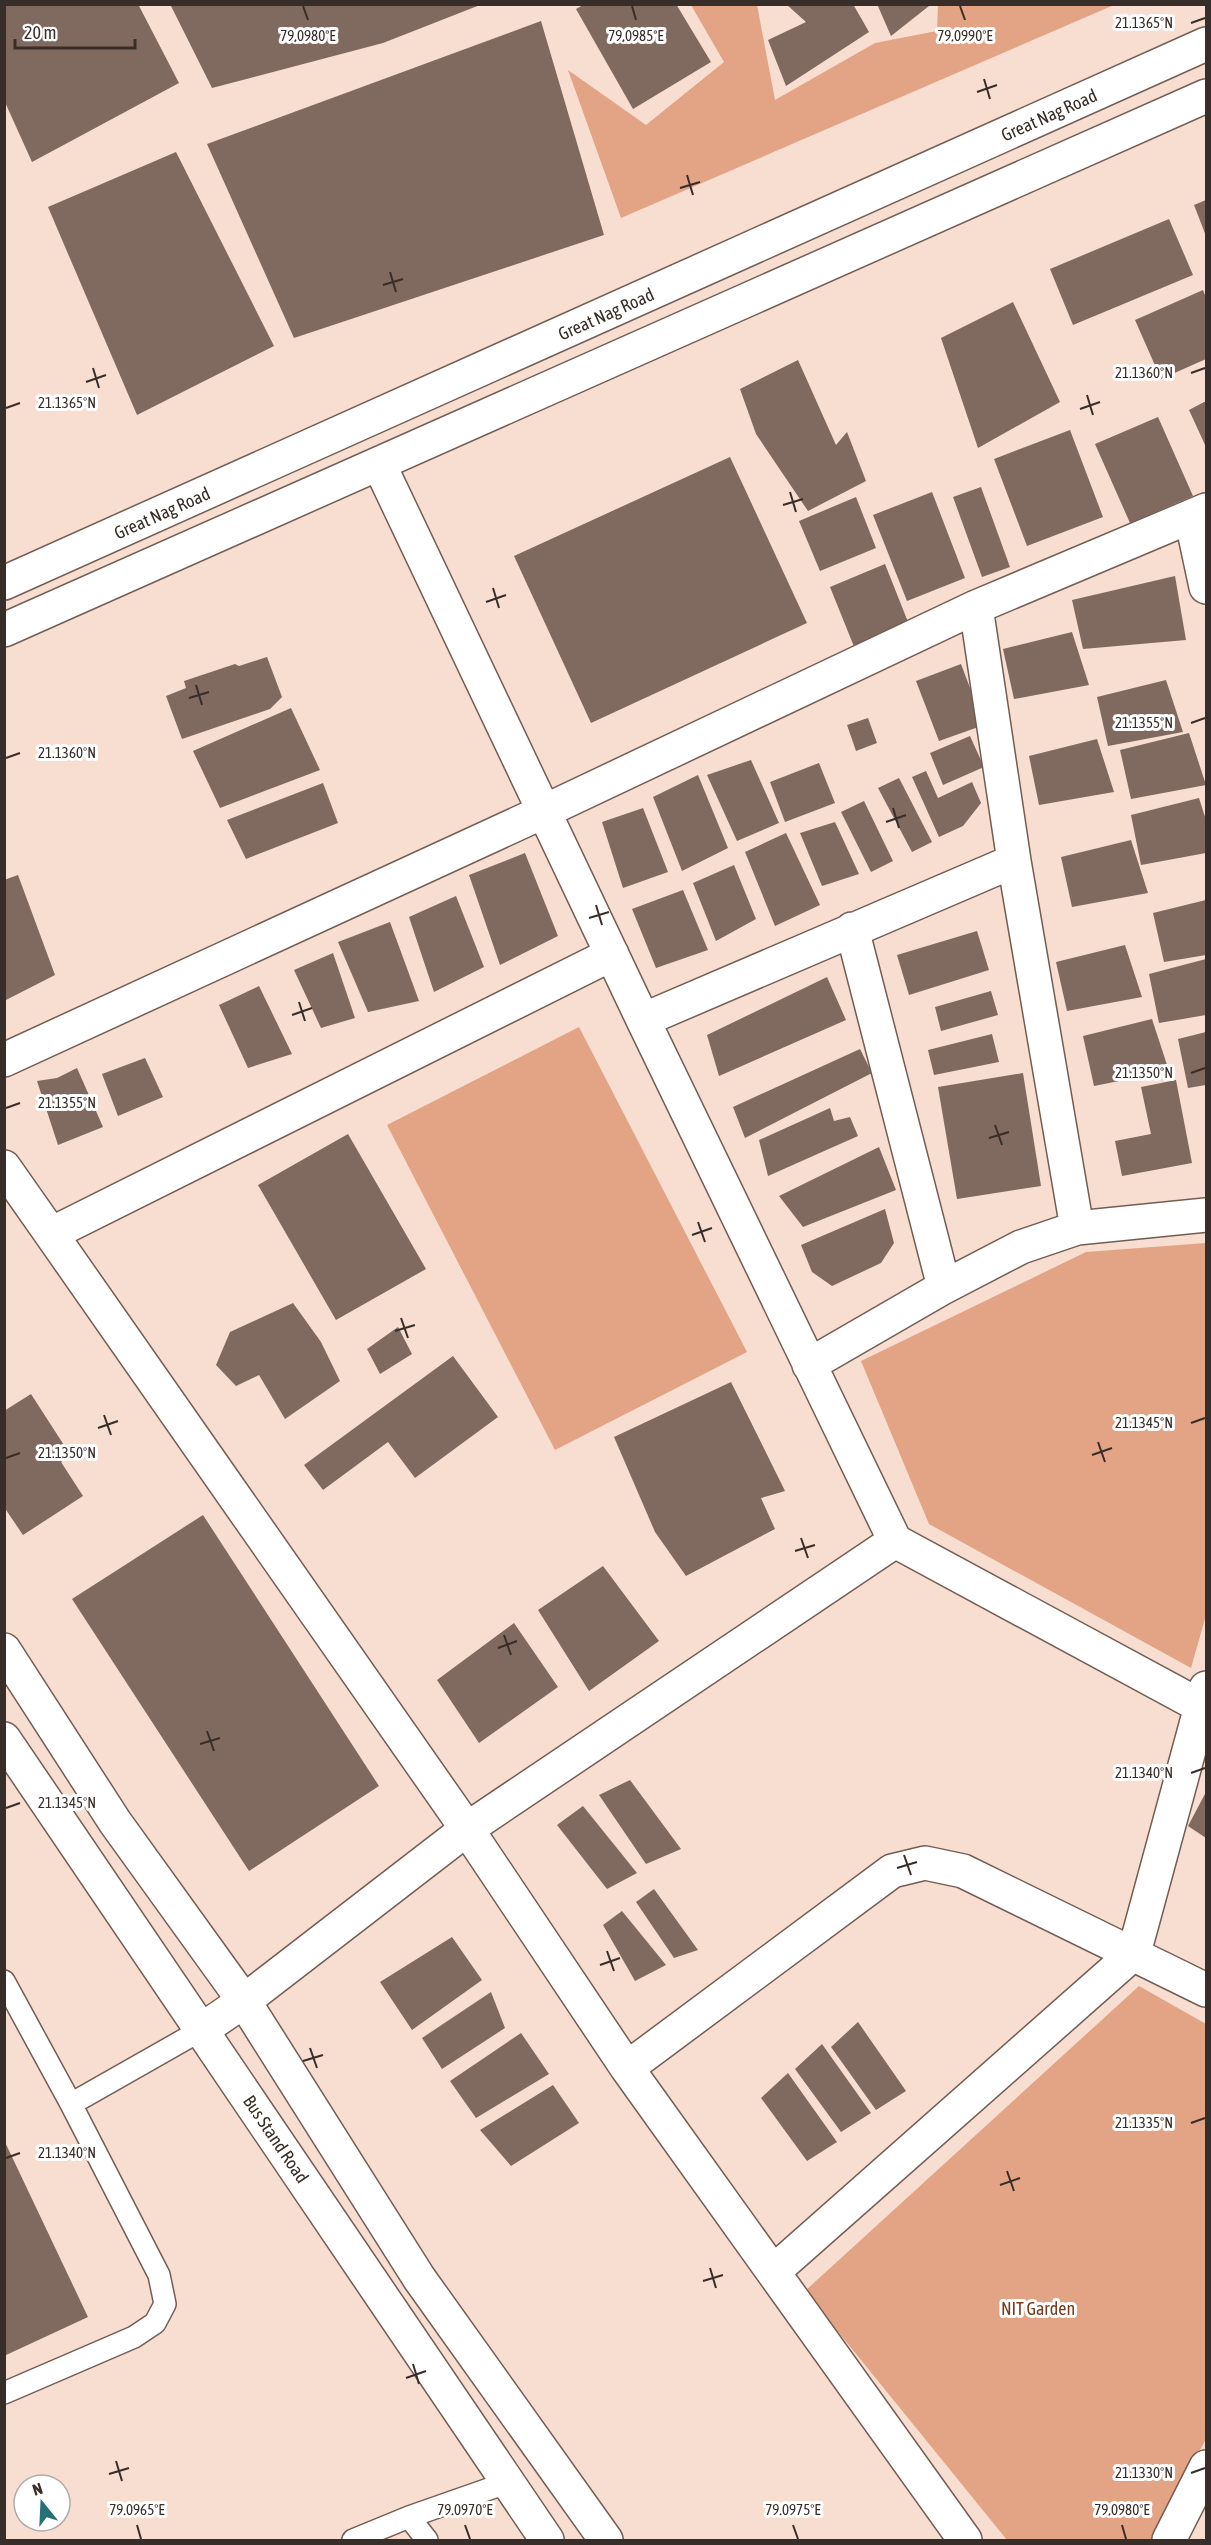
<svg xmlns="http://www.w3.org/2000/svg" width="1211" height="2545" viewBox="0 0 1211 2545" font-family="'Asap Condensed',sans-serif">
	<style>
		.green { fill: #e3a385 }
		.building { fill: #80695e }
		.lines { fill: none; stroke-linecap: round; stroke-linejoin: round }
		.service-casing { stroke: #735d52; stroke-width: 24 }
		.minor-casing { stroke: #735d52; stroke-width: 36 }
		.secondary-casing { stroke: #735d52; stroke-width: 36 }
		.service { stroke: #fff; stroke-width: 21 }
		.minor { stroke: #fff; stroke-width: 33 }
		.secondary { stroke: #fff; stroke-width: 33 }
		.ticks { fill: none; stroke: #382e29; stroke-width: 2 }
		.labels { text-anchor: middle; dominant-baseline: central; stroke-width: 6; stroke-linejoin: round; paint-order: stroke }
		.street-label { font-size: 18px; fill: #382e29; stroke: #fff }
		.park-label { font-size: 18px; fill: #783c1d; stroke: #fff }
		.ticks-label { font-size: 15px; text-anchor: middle; fill: #382e29; stroke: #fff; stroke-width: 6; stroke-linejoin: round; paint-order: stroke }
	</style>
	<rect width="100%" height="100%" fill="#f8ddd1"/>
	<path class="green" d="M691,5H757L775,100L875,43L937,31L938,5H1114L621,218L568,70L646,125L724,62Z
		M579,1027L747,1352L555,1450L387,1125Z
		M1206,1243V1615L1191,1668L929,1524L861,1361L1086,1252Z
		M1139,1986L1206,2024V2439L1151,2540H1007L805,2291Z"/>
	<path class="building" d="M4,4H138L179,83L32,162L4,100Z
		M170,4H480V5L383,43L212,88Z
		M585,4H676L711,62L633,109L576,9Z
		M786,4H853L869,32L786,86L768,40L806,22Z
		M877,4H928L929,6L891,36Z
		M541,21L604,235L294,338L207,144Z
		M176,152L274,346L137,415L48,207Z
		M1206,200V236L1194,205Z
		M1169,219L1193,275L1073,325L1050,269Z
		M1203,290L1206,298V359L1161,379L1135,320Z
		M1013,302L1060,402L978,448L941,338Z
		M798,360L836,445L847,432L866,481L808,511L756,434L740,389Z
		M1206,401V447L1189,410Z
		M1158,417L1193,496L1130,523L1095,444Z
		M1070,430L1103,517L1027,546L994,459Z
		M730,457L807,623L591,723L514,556Z
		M981,487L1010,567L982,577L953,497Z
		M932,492L965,578L907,601L873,515Z
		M856,497L876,548L820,571L799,521Z
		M885,564L910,627L855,649L830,587Z
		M1175,576L1186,640L1083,649L1072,600Z
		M1072,632L1089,685L1014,699L1003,649Z
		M267,657L282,697L270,709L182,739L166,696L186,688L184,681L235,664L239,666Z
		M961,664L984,725L939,741L916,681Z
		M1166,680L1183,732L1108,746L1097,697Z
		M291,708L320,770L220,808L193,751Z
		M868,718L877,743L856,751L847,725Z
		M1189,733L1206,785L1131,799L1120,750Z
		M970,736L984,767L943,785L930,753Z
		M1097,739L1114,792L1039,805L1029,756Z
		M751,760L779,823L737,841L707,775Z
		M819,763L835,803L785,822L770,782Z
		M926,771L938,798L972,782L981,803L963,826L939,837L912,777Z
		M698,775L728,848L682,871L653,797Z
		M899,778L932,842L912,852L878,788Z
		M323,783L338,823L246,859L227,820Z
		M1199,798L1206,820V853L1141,865L1131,815Z
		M864,801L893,861L871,872L841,812Z
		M643,808L668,872L623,888L602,822Z
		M835,822L859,874L822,886L800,833Z
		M786,833L820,905L775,926L745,852Z
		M1131,840L1148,893L1072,907L1061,857Z
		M525,853L558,936L500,965L469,875Z
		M734,865L756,919L716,941L693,883Z
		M18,875L55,975L4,1001V880Z
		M683,890L708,950L656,968L632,909Z
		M456,896L484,967L434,992L409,917Z
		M1206,900V955L1164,962L1153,913Z
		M390,922L419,1001L368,1012L338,942Z
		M977,931L989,970L909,995L897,955Z
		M1125,945L1142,997L1067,1011L1056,962Z
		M333,953L355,1018L321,1028L294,970Z
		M1206,959V1015L1159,1023L1149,974Z
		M827,977L846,1020L719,1076L707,1035Z
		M259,986L292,1054L248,1068L219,1005Z
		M991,991L998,1015L941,1031L935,1007Z
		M1152,1019L1169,1071L1094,1086L1083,1036Z
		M1206,1032V1085L1188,1088L1178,1039Z
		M992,1034L999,1062L934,1075L928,1050Z
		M860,1049L872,1073L745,1138L733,1107Z
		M145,1058L163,1097L118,1116L102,1074Z
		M77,1068L103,1127L58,1145L37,1081L57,1078Z
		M1023,1073L1041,1186L957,1199L938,1087Z
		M1176,1080L1192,1163L1122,1176L1115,1141L1151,1134L1141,1087Z
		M830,1108L834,1121L850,1117L858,1136L768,1176L759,1140Z
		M348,1134L426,1269L336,1320L258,1185Z
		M879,1147L896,1190L803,1227L779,1196Z
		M885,1209L894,1243L881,1263L832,1286L812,1272L801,1245Z
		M293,1303L321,1342L340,1381L285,1419L259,1375L236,1386L216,1365L230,1332Z
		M398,1327L412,1354L380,1374L367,1349Z
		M453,1356L498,1417L415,1478L388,1442L323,1490L304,1465Z
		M731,1382L785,1491L761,1498L775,1529L686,1576L655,1532L614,1437Z
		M31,1394L71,1456L61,1462L83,1496L23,1535L4,1507V1411Z
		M203,1515L379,1786L249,1871L72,1599Z
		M603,1566L659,1641L589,1691L538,1610Z
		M514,1623L558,1687L479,1743L437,1680Z
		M630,1780L681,1849L646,1864L599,1795Z
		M1206,1792V1838L1188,1826Z
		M583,1806L637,1873L607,1889L557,1825Z
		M654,1889L698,1950L674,1958L636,1902Z
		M622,1911L666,1965L635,1981L603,1925Z
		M452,1937L482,1980L412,2030L380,1982Z
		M491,1992L505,2028L442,2069L422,2038Z
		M858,2022L906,2091L876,2110L831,2047Z
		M521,2033L549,2074L476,2118L450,2081Z
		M822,2044L871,2113L841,2132L795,2069Z
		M788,2073L837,2142L807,2161L761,2098Z
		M553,2085L579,2123L511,2166L480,2130Z
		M4,2140L88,2317L4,2356Z"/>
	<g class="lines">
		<g class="service-casing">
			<path id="service" d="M4,1981L71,2104
				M4,2393L134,2337L155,2323L165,2304L159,2275L71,2104L203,2029
				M409,2517L427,2540
				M353,2540L409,2517L506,2483"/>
		</g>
		<g class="minor-casing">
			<path id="minor" d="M379,464L643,1020L895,1541L1206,1709
				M1191,517L1206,587
				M976,607L1014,861L1077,1228
				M852,929L944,1287
				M643,1020L1014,861
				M4,1060L545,811L976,607L1206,510
				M4,1167L51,1234L612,954
				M51,1234L467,1829L627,2068L965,2540
				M809,1365L944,1287L1021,1247L1077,1228L1206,1215
				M203,2029L244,2001L467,1829L895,1541
				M627,2068L892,1871L925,1863L963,1871L1206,1990
				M773,2272L1134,1953L1206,1688
				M1169,2540L1206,2467"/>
		</g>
		<g class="secondary-casing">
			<path id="secondary" d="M4,583L1206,44
				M4,630L1206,96
				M4,1650L115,1822L244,2001L419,2278L606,2540
				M4,1739L547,2540"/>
		</g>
		<use href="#service" class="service"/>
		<use href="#minor" class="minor"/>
		<use href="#secondary" class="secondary"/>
	</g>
	<path class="ticks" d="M303,6L308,20M632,6L636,20M960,6L965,20M1191,23L1205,18M984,79L990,99M977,92L997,85M687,175L693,195M680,188L700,182M390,272L396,292M383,285L403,279M93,368L99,388M1191,373L1205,368M86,382L106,375M1087,395L1093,415M6,408L20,403M1080,409L1100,402M790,492L796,512M783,505L803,499M493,588L499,608M486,602L506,595M196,685L202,705M189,698L209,692M1191,723L1205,718M6,758L20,753M893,808L899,828M886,822L906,815M596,905L602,925M589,918L609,912M299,1002L305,1021M292,1015L312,1008M1191,1073L1205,1068M6,1108L20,1103M995,1125L1002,1145M989,1138L1009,1132M698,1222L705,1242M692,1235L712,1228M401,1318L408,1338M395,1331L415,1325M104,1415L111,1435M1191,1423L1205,1418M98,1428L118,1421M1098,1442L1105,1462M1092,1455L1112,1448M6,1458L20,1453M801,1538L808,1558M795,1551L815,1545M504,1635L511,1655M498,1648L517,1641M207,1731L214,1751M200,1744L220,1738M1191,1773L1205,1768M6,1808L20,1803M904,1855L911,1875M897,1868L917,1862M607,1951L614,1971M600,1965L620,1958M310,2048L317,2068M303,2061L323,2055M1191,2123L1205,2118M6,2158L20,2153M1007,2171L1014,2191M1000,2185L1020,2178M710,2268L716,2288M703,2281L723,2275M413,2364L419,2384M406,2378L426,2371M116,2461L122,2481M1191,2473L1205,2468M109,2474L129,2468M137,2525L141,2539M465,2525L470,2539M793,2525L798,2539M1122,2525L1126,2539"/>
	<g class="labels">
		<g class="street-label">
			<text transform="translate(1049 115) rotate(-24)">Great Nag Road</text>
			<text transform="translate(606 314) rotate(-24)">Great Nag Road</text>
			<text transform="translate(162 513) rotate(-24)">Great Nag Road</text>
			<text transform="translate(276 2139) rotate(56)">Bus Stand Road</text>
		</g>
		<g class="park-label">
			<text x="1038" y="2308">NIT Garden</text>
		</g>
	</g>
	<g class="ticks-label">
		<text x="1144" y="28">21.1365°N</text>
		<text x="308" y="41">79.0980°E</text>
		<text x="636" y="41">79.0985°E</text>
		<text x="965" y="41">79.0990°E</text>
		<text x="1144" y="378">21.1360°N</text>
		<text x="67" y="408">21.1365°N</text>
		<text x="1144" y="728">21.1355°N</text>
		<text x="67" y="758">21.1360°N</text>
		<text x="1144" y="1078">21.1350°N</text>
		<text x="67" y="1108">21.1355°N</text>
		<text x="1144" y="1428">21.1345°N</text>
		<text x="67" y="1458">21.1350°N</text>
		<text x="1144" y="1778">21.1340°N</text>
		<text x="67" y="1808">21.1345°N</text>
		<text x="1144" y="2128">21.1335°N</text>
		<text x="67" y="2158">21.1340°N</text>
		<text x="1144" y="2478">21.1330°N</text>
		<text x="137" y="2515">79.0965°E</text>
		<text x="465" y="2515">79.0970°E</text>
		<text x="793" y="2515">79.0975°E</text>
		<text x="1122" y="2515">79.0980°E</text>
	</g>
	<rect width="1211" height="2545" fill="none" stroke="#382e29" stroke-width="12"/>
	<g transform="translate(42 2503) rotate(342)"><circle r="28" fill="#ffffff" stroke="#afaba9" stroke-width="1.5"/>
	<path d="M0-4.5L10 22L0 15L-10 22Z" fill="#267077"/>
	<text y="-9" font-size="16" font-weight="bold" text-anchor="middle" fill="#382e29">N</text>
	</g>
	<path d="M15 39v9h120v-9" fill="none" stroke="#382e29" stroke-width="3"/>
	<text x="24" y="39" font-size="18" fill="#382e29" stroke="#ffffff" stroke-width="4.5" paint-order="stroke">20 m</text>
</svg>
